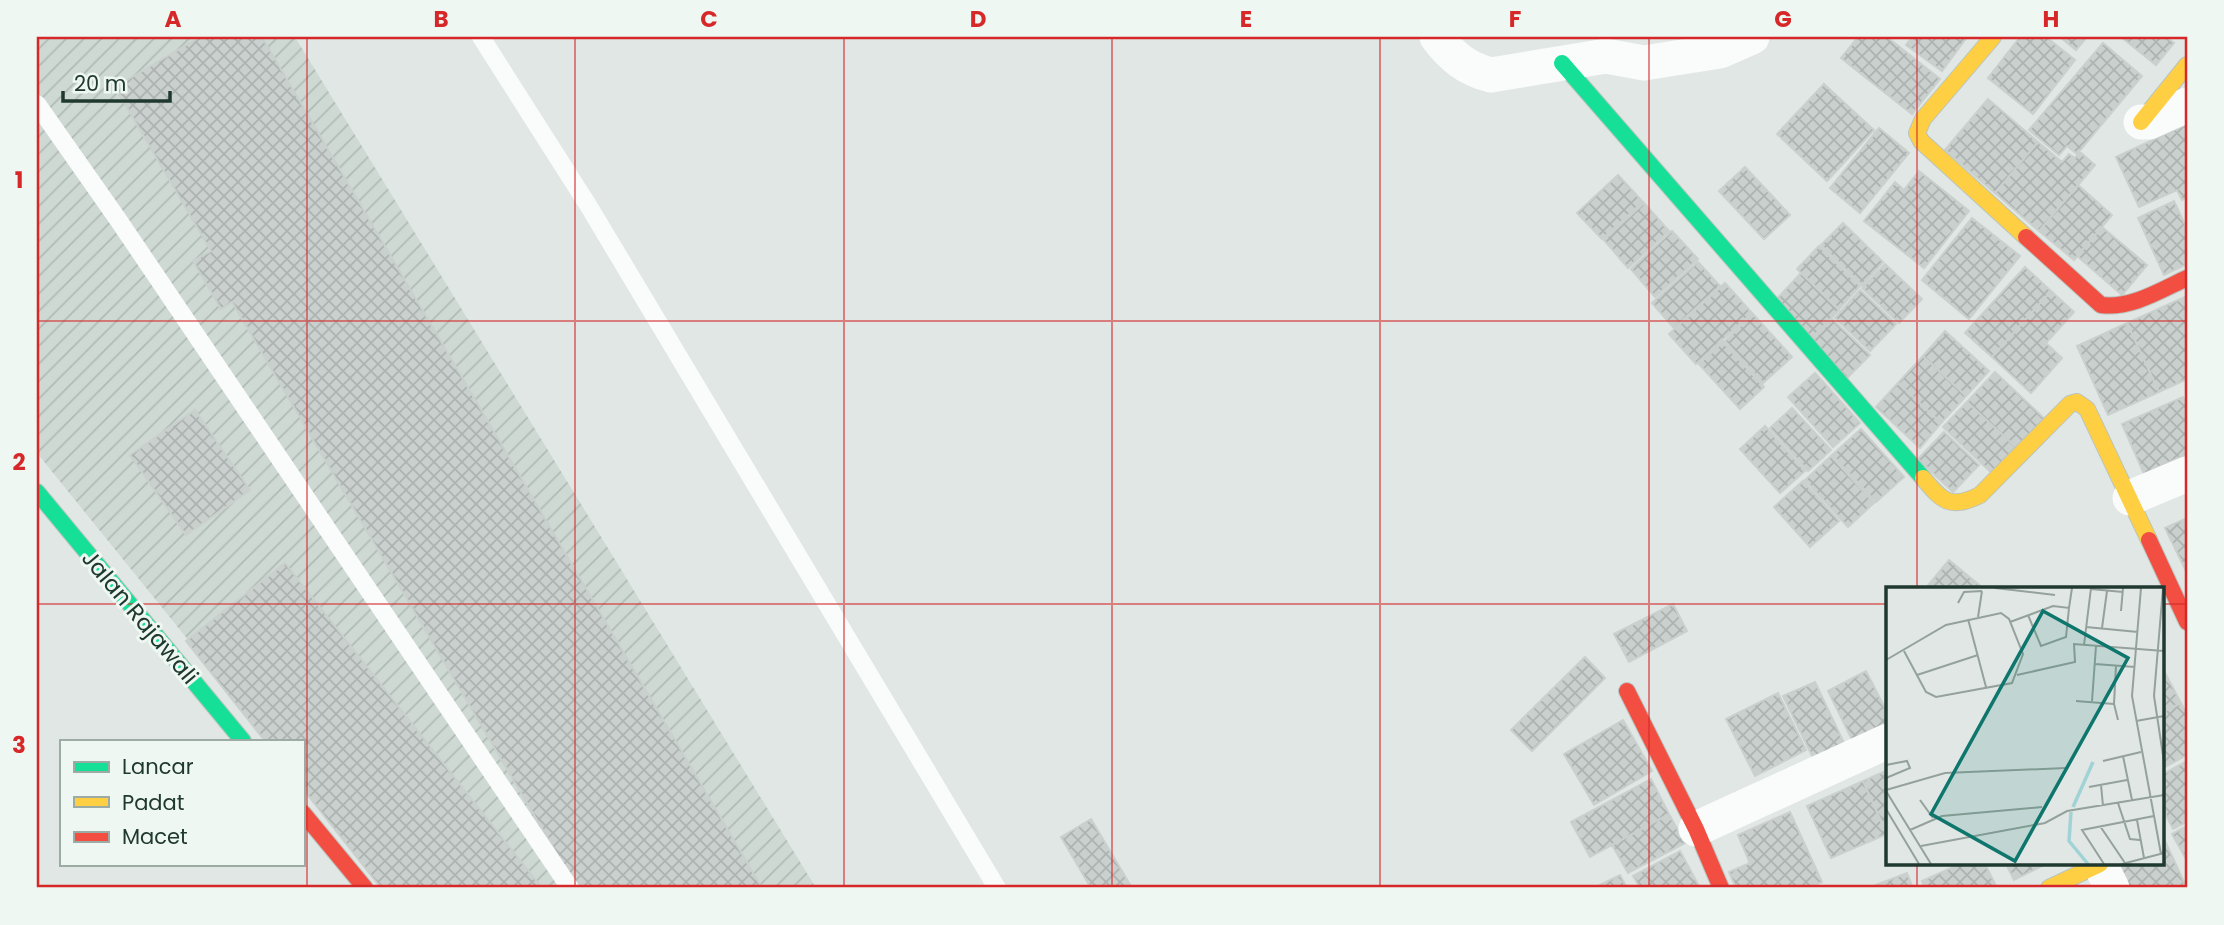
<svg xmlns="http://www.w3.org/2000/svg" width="2224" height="925" viewBox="0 0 2224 925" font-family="Poppins,sans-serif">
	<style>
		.industrial { fill: url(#industrial-furrows) }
		.building { fill: url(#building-cross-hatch); stroke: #cad0cd; stroke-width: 2 }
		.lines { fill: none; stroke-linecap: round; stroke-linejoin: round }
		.fast-casing { stroke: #bac4bf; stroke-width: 18 }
		.slow-casing { stroke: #bac4bf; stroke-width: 18 }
		.jam-casing { stroke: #bac4bf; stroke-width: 18 }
		.lane { stroke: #fafbfb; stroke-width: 18 }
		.street { stroke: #fafbfb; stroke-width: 35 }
		.fast { stroke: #16e098; stroke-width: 16 }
		.slow { stroke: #ffcf43; stroke-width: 16 }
		.jam { stroke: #f24e42; stroke-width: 16 }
		.grid { fill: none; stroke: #d62828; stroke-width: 2; stroke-opacity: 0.55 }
		.labels { text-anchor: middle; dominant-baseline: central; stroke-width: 6; stroke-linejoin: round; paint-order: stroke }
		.street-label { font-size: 23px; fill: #203930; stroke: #eef7f2 }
		.inset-river { fill: none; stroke: #a1d3d6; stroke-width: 3.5 }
		.inset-road { fill: none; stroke: #94a19c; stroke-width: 2 }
		.view { fill: #0f766e; fill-opacity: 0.15; stroke: #0f766e; stroke-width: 3.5 }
		.inset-edge { fill: none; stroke: #203930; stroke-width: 3.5 }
		.neatline { fill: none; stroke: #d62828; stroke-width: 2.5 }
		.grid-label { font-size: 23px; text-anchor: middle; font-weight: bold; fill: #d62828 }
	</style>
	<defs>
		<pattern id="industrial-furrows" width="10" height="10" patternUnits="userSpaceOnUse" patternTransform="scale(1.75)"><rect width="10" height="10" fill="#ced9d3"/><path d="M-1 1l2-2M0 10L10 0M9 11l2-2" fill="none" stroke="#b1bbb5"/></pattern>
		<pattern id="building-cross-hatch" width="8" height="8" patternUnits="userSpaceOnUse" patternTransform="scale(1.75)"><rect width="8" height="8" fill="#cad0cd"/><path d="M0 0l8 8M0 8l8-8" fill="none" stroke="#adb3b0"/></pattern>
	</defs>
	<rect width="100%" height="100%" fill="#e1e7e4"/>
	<path class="industrial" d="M37,37H295L816,888H388L303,782V741H270L37,453Z"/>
	<path class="building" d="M200,37H262L762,888H577L232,302L221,309L193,261L211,251L115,87Z
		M1858,37H1887L1940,79L1912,114L1841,58Z
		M1912,37H1967L1942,71L1906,45Z
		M2020,37H2046L2075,60L2033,114L1988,78Z
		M2060,37H2087L2076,50Z
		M2121,37H2166L2174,43L2156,65Z
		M2103,43L2142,76L2077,154L2067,146L2059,155L2029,130Z
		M1824,84L1874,130L1827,181L1777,134Z
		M1988,99L2038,142L1995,193L1945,150Z
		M2187,124V197L2182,200L2177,190L2139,207L2116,157Z
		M1879,128L1909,153L1860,213L1830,188Z
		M2038,142L2062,162L2069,154L2075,158L2080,152L2095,165L2039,231L1995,193Z
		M1745,167L1790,215L1764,239L1719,191Z
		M1919,171L1969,211L1924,268L1864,221L1895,182L1904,190Z
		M1618,175L1643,202L1602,239L1577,213Z
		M2078,185L2112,215L2074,260L2039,231Z
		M2174,201L2187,229V264L2164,275L2138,218Z
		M1644,203L1669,231L1628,268L1604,240Z
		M1972,218L2020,256L1969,319L1922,280Z
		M1843,223L1883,262L1862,285L1821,245Z
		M2102,227L2147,265L2122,295L2077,256Z
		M1672,231L1698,259L1655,297L1631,269Z
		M1819,246L1860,286L1839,309L1797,269Z
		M1698,262L1720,286L1674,328L1652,303Z
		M1885,264L1922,299L1899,323L1862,288Z
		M2025,267L2051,291L1992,357L1965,333Z
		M1801,273L1839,310L1812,338L1774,302Z
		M1725,283L1752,313L1696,364L1669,334Z
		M1860,290L1896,324L1870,351L1835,318Z
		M2051,291L2074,312L2046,343L2062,358L2031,393L1992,357Z
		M2187,296V379L2159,392L2127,323Z
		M1753,314L1792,357L1763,383L1725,341Z
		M1832,319L1870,355L1846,379L1809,344Z
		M2127,323L2159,392L2108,415L2077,346Z
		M1945,331L1989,371L1966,396L1923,356Z
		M1723,342L1764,387L1740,409L1699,364Z
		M1923,356L1966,396L1941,423L1898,383Z
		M1995,372L2047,421L2019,450L1967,402Z
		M1815,373L1860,423L1833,447L1788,397Z
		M1898,383L1941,423L1920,448L1876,407Z
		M2183,397L2187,407V454L2144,474L2122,424Z
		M1967,402L2019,450L1995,476L1943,427Z
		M1792,408L1831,450L1808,471L1770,428Z
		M195,410L250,490L186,535L130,455Z
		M1765,426L1805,471L1780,493L1740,449Z
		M1861,429L1904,477L1876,502L1832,455Z
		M1944,432L1979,465L1953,492L1918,459Z
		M1831,456L1874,503L1848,527L1805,480Z
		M1803,481L1839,521L1810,547L1774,507Z
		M2187,518V567L2185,569L2165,528Z
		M1949,560L1983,588L1982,589H1925Z
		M285,563L542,888H381L303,789V741H265L186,641Z
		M1673,604L1687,631L1629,662L1614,634Z
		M1585,657L1605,678L1532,751L1511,730Z
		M2163,669L2181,703L2163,712Z
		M1866,671L1888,714V735L1857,750L1828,691Z
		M1815,682L1844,743L1813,758L1783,696Z
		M1778,693L1806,750L1755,776L1726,719Z
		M2181,703L2187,715V755L2163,768V712Z
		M1623,720L1652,771L1594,805L1564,754Z
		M2187,761V822L2173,829L2163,809V774Z
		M1888,770V837L1863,781Z
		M1651,779L1669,814L1590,857L1571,822Z
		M1863,781L1887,834L1831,858L1807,806Z
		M1790,812L1822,882L1809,888H1736L1729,872L1750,863L1738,835Z
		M1669,814L1685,843L1628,873L1612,845Z
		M1091,819L1132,888H1091L1061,837Z
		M2187,826V861L2172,834Z
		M2164,839L2187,888H2127L2115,864H2163Z
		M1680,851L1700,888H1640L1633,876Z
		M1960,864H1985L1997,888H1925L1922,881Z
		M2006,864H2046L2014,880Z
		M1907,873L1913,888H1868Z
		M1620,875L1627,888H1594Z"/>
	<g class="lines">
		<g class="fast-casing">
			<path id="fast" d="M1562,63L1923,478
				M37,492L243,741"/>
		</g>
		<g class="slow-casing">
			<path id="slow" d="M1993,37L1923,119L1917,133L1921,141L2026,237
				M2141,122L2187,65
				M1923,478C1942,501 1950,510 1980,495L2070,404L2077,402L2087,409L2149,540
				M2049,888L2100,864"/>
		</g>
		<g class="jam-casing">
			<path id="jam" d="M2026,237L2101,305C2131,309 2161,290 2187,278
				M2149,540L2187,622
				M1627,691L1696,829L1721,888
				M303,813L365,888"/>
		</g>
		<path class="lane" d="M481,37L588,205L997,888
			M37,104L119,221L570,888"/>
		<path class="street" d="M1437,37C1452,57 1467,69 1491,75L1606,56L1644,63L1720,51L1752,37
			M2141,122H2149L2187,105
			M2130,498L2187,474
			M1696,829L1888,741
			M2100,864L2112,888"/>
		<use href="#fast" class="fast"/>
		<use href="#slow" class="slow"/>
		<use href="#jam" class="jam"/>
	</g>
	<path class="grid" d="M307,37V888M575,37V888M844,37V888M1112,37V888M1380,37V888M1649,37V888M1917,37V589M37,321H2187M37,604H1888M2163,604H2187M1917,864V888"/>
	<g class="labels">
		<g class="street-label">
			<text transform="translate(140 617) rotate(50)">Jalan Rajawali</text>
		</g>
	</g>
	<g transform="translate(1886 587)">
		<rect width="278" height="278" fill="#e1e7e4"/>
		<path class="inset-river" d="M187,220L207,175M185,225L183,254L202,277"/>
		<path class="inset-road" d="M109,1L169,8M255,1L246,109L275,267M277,1L268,109L278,175M205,2L237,5M72,16L78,5L96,4M235,24L237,1M142,28L155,59L180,50L183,21M92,30L96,4M82,32L100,100M124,35L167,19L183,21L186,1M200,40L252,45M216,41L221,4M198,58L205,1M0,73L60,38L115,26L123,32L137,67L126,96L50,110L40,105L18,64M209,77L249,80M230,79L228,117L232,133M31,88L92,68M131,88L189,75L188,57L278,64M190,114L228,117M206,114L210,59M250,134L278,129M237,169L246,213M217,174L255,165M0,178L21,174L24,181L0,191M215,198L217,219M203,200L241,193M0,203L59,186L180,181M0,204L45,277M34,213L47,231M232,216L244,252L254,253M0,222L33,277M251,233L258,271M214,239L239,276M24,243L56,229L156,220M35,259L159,236L181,224L278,208M218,277L196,243L268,229M236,277L278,266"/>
		<path class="view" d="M157,24L242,71L129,274L45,227Z"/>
		<rect width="278" height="278" class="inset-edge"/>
	</g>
	<rect width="2224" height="925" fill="none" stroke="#eef7f2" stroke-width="77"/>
	<rect x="60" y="740" width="245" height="126" fill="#eef7f2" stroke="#9caba4" stroke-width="2"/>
	<rect x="74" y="762" width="35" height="10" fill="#16e098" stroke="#9caba4" stroke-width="2"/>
	<text x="122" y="774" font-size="21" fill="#203930">Lancar</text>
	<rect x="74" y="797" width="35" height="10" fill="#ffcf43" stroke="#9caba4" stroke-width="2"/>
	<text x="122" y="810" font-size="21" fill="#203930">Padat</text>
	<rect x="74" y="832" width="35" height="10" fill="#f24e42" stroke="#9caba4" stroke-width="2"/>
	<text x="122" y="844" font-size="21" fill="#203930">Macet</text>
	<path d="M63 91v10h107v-10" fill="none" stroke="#203930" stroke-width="3.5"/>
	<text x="74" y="91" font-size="21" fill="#203930" stroke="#eef7f2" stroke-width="5" paint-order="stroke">20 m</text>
	<rect x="38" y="38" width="2148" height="848" class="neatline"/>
	<g class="grid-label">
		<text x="173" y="27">A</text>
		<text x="441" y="27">B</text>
		<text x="709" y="27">C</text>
		<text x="978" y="27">D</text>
		<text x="1246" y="27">E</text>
		<text x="1515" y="27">F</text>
		<text x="1783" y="27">G</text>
		<text x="2051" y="27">H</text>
		<text x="19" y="188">1</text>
		<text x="19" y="470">2</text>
		<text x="19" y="753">3</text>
	</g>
</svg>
